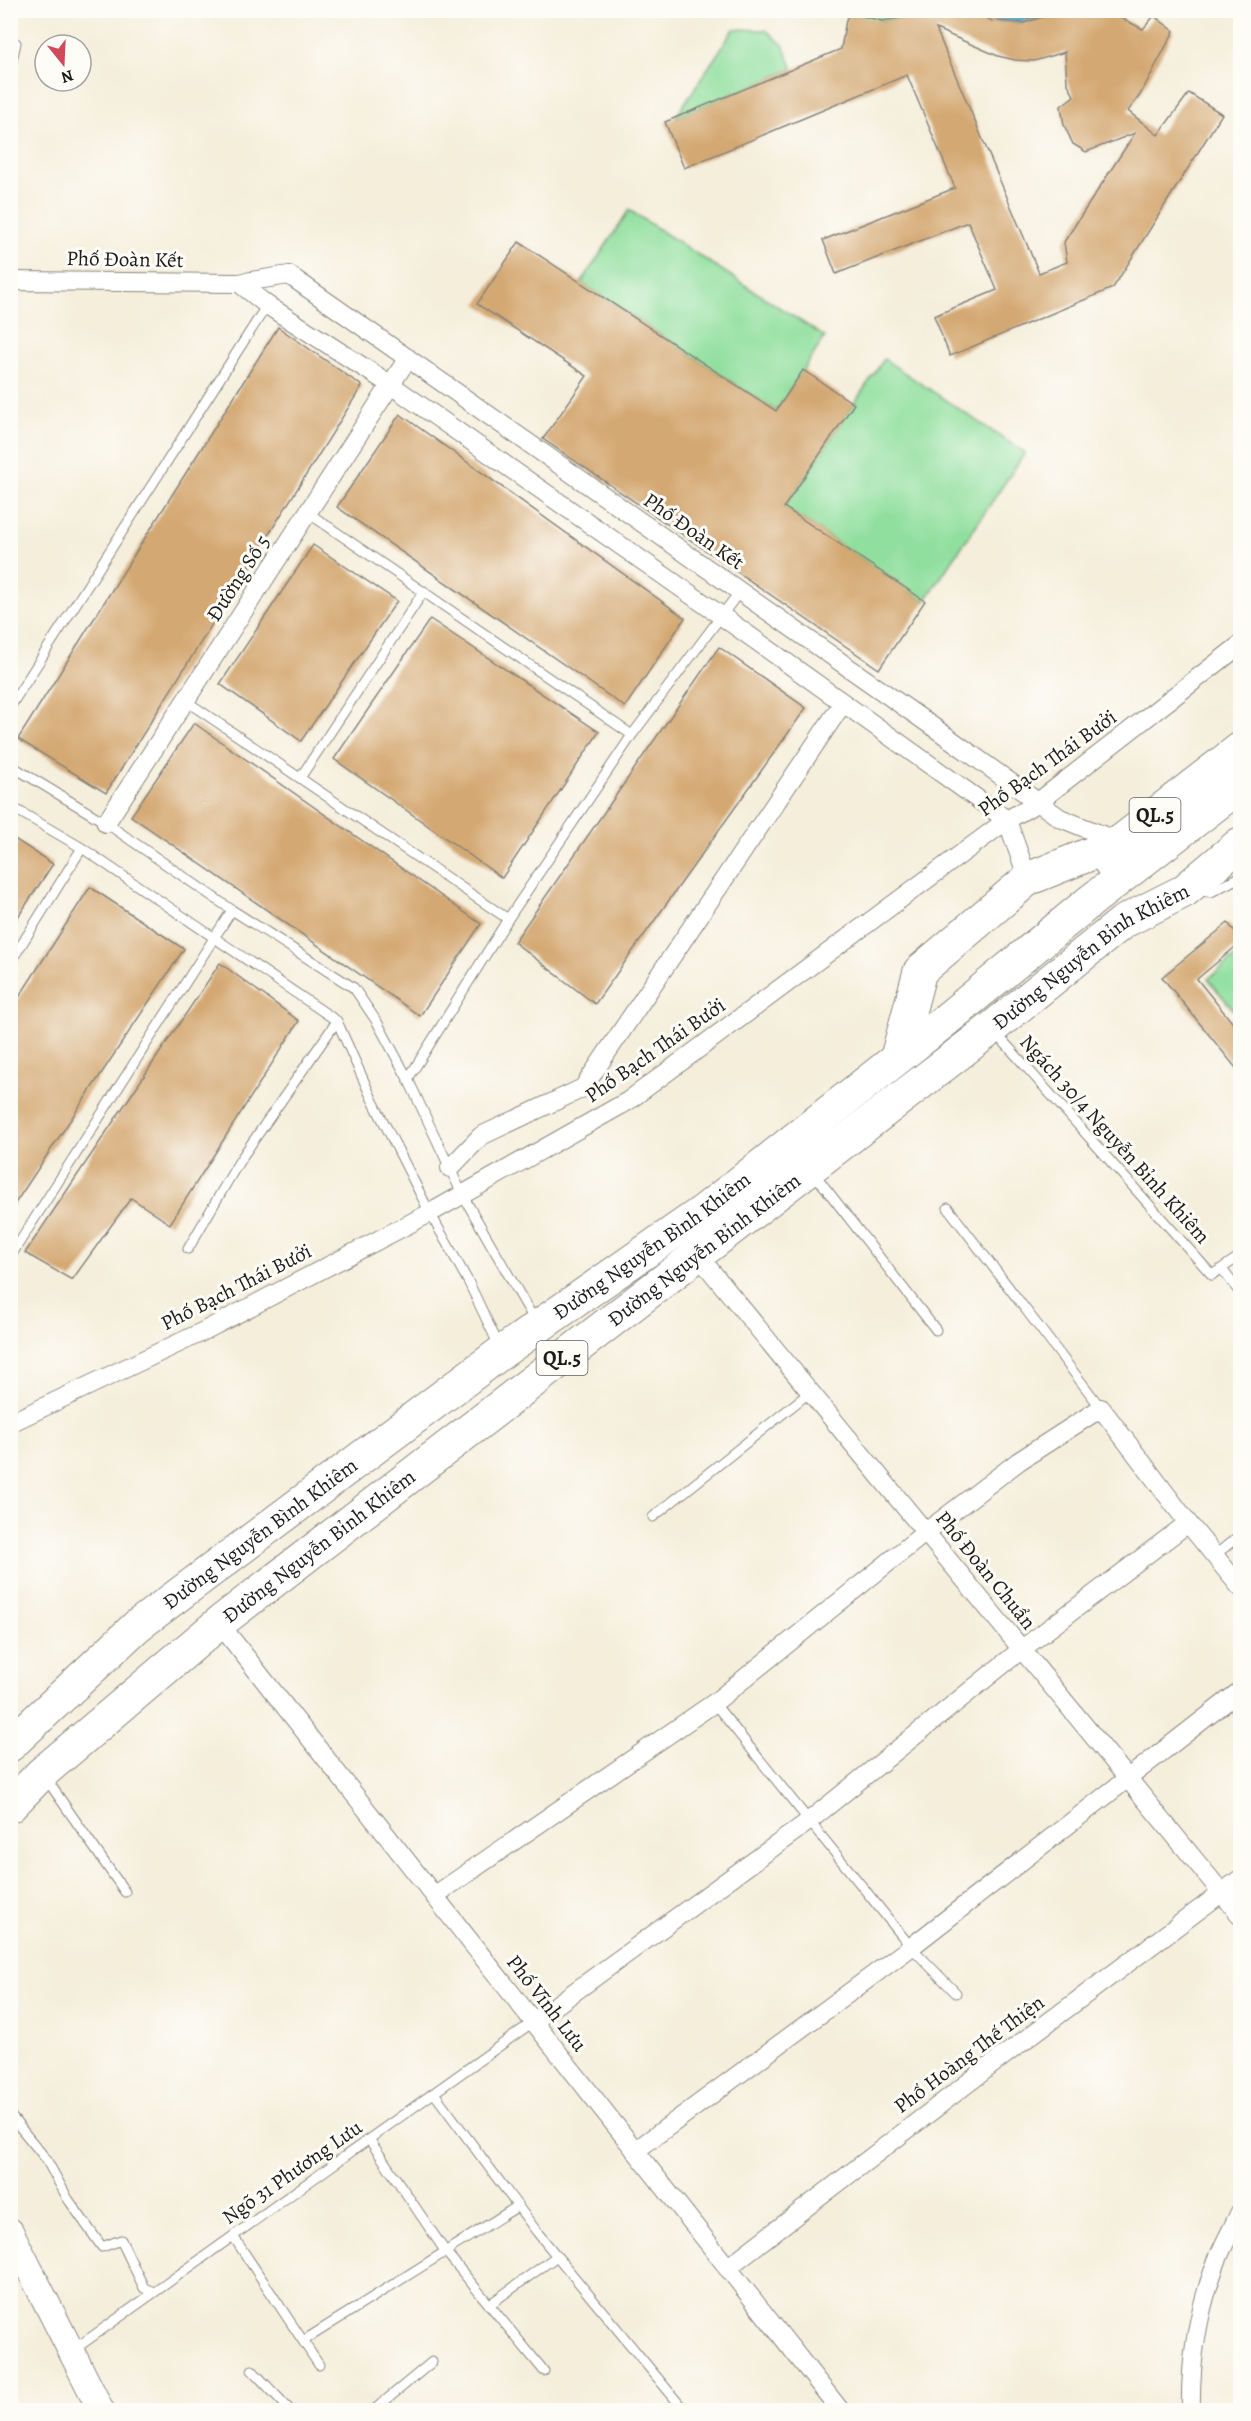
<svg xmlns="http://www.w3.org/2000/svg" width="1251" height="2421" viewBox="0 0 1251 2421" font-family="Alegreya,serif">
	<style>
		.green { fill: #90df9e; stroke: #567e5d; stroke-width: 1.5 }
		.water { fill: #41a7c1; stroke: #2e626e; stroke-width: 1.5 }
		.building { fill: #d4a872; fill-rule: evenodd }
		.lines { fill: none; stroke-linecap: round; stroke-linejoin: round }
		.lane-casing { stroke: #88857c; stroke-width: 11 }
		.street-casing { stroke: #88857c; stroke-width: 20 }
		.secondary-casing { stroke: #88857c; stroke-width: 28 }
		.highway-casing { stroke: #88857c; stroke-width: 35 }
		.lane { stroke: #fff; stroke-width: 9 }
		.street { stroke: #fff; stroke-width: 18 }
		.secondary { stroke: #fff; stroke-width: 26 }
		.highway { stroke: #fff; stroke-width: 33 }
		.labels { text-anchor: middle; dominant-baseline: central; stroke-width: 6; stroke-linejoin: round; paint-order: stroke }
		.shield { fill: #fdfcf7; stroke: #605f5e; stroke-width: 1.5 }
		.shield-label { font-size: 20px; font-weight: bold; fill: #1c1c1c }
		.street-label { font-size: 21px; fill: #1c1c1c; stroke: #fdfcf7 }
	</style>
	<rect width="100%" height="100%" fill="#fdfcf7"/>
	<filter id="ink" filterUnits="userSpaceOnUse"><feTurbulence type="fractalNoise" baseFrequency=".0167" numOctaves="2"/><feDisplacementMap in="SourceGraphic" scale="12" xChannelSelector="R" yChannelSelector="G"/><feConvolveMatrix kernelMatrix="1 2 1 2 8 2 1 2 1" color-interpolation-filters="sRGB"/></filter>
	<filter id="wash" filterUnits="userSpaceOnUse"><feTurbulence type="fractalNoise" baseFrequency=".008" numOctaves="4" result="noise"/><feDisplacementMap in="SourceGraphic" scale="24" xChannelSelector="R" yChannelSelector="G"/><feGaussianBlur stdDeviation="1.35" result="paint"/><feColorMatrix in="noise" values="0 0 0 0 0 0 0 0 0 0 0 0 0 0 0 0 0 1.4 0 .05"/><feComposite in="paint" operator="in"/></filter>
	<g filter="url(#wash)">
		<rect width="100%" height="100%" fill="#f5eedb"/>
		<path class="green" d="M849,11H922C899,22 871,25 849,11Z
			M734,29L766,30L783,45L793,69L675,118Z
			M629,210L825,337L776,411L581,283Z
			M884,359L1025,453L925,601L784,507Z
			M1240,953V1018L1208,979Z"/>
		<path class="water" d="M971,11H1064C1027,22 1007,30 971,11Z
			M1240,2280V2410H1237L1235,2296Z"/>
		<g id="blocks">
			<path class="building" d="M892,10H971L992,21L1024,23L1064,10H1099L1107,11L1143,29L1154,16L1174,31L1140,95L1128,111L1158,135L1189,93L1222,114L1113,288L950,356L934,316L997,290L968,222L836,274L823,240L955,188L907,75L684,168L665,122L841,49L846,20L850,13L882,21L908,17ZM936,29L998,56L1015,60L1034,61L1065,52L1067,82L1074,96L1061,106L1064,125L1073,144L1086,152L1135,133L1064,242L1067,262L1039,273Z
				M519,242L776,411L803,370L854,404L784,507L925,601L879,669L543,439L587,376L477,304Z
				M278,327L362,386L106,793L18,739Z
				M400,414L685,618L625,707L337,507Z
				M313,545L397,601L301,741L220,684Z
				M430,619L599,732L502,878L334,759Z
				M719,647L806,708L595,1004L514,942Z
				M194,723L481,924L420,1016L131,816Z
				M10,836L53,864L10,929Z
				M90,887L184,949L10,1211V1011Z
				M1228,923L1240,938V943L1197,979L1240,1032V1073L1162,977Z
				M220,963L299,1021L170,1224L131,1198L72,1280L25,1253Z"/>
		</g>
	</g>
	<g filter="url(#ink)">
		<use href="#blocks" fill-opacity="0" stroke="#88857c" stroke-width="1.5"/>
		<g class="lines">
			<g class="lane-casing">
				<path id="lane" d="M10,69L16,43
					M307,512L632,735
					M186,701L508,919
					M10,707L267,305
					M10,765L106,823L232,910L354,988L377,1022L408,1079L462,1194L535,1321
					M300,778L424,591
					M10,806L82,848L337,1021L372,1099L430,1213L469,1283L500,1348
					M1199,891L1211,892L1240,877
					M10,963L82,848
					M995,1032L1212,1275L1240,1256
					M408,1079L508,919L632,735L740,591
					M813,1172L936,1330
					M948,1208L1101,1408
					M188,1249L240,1160L337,1021
					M10,1257L232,910
					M1222,1269L1240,1293
					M653,1517L810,1392
					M1214,1556L1240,1535
					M714,1703L911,1947L956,1993
					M45,1777L125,1892
					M434,2093L537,2232L684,2410
					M10,2115L46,2159L68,2199L102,2247L121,2240L144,2288L154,2292
					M369,2139L445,2251L544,2371
					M233,2236L319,2365
					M489,2305L557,2256
					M303,2341L518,2206
					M72,2351L533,2022
					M252,2370L290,2410
					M374,2410L432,2362"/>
			</g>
			<g class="street-casing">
				<path id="street" d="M10,281L239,283L289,275L946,736L1060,818L1120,842
					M239,283L267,305L391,385L723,617L1007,820L1028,879
					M106,823L408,358
					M450,1168L481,1136L583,1088L843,703
					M695,1254L706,1265L1240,1915
					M10,1423L202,1332L430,1213L628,1101L1007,820L1038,802L1240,645
					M219,1623L840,2410
					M434,1896L714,1703L926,1532L1019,1461L1101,1408L1188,1523L1240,1587
					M533,2022L809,1821L1022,1649L1188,1523
					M635,2151L911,1947L1240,1691
					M727,2268L994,2063L1240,1879
					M1191,2410C1190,2361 1198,2312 1215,2266C1221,2248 1232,2230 1240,2212"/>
			</g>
			<g class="secondary-casing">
				<path id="secondary" d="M10,2231L101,2410"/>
			</g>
			<g class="highway-casing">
				<g id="highway">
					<path d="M1110,862L1120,842L1240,749"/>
					<path d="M897,1057L920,971L1028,879L1120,842"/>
					<path id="s1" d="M10,1745L137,1626L502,1352L705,1210L942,1023L1093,899L1240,786"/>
					<path id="s2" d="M10,1806L42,1773L219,1623L992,1028L1123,922L1184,891L1240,844"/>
				</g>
			</g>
			<use href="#lane" class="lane"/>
			<use href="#street" class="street"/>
			<use href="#secondary" class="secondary"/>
			<use href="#highway" class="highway"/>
		</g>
	</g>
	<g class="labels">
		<g class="shield">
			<rect x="1129.5" y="798" width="51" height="34" rx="4.5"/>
			<rect x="536.5" y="1341" width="51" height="34" rx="4.5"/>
		</g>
		<g class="shield-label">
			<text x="1155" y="815">QL.5</text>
			<text x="562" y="1358">QL.5</text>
		</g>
		<g class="street-label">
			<text transform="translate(125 259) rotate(1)">Phố Đoàn Kết</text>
			<text transform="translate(694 531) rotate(35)">Phố Đoàn Kết</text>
			<text transform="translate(238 578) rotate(-57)">Đường Số 5</text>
			<text transform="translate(1047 763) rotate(-36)">Phố Bạch Thái Bưởi</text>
			<text stroke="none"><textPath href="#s2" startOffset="1376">Đường Nguyễn Bỉnh Khiêm</textPath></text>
			<text transform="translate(655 1050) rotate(-35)">Phố Bạch Thái Bưởi</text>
			<text transform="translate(1115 1139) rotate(48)">Ngách 30/4 Nguyễn Bỉnh Khiêm</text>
			<text stroke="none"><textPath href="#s1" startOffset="814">Đường Nguyễn Bình Khiêm</textPath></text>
			<text stroke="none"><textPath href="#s2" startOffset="890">Đường Nguyễn Bỉnh Khiêm</textPath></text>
			<text transform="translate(236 1287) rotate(-27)">Phố Bạch Thái Bưởi</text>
			<text stroke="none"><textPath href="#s1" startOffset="328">Đường Nguyễn Bình Khiêm</textPath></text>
			<text stroke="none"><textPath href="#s2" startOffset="404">Đường Nguyễn Bỉnh Khiêm</textPath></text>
			<text transform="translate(986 1570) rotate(51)">Phố Đoàn Chuẩn</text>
			<text transform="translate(547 2003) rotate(52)">Phố Vĩnh Lưu</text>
			<text transform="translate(969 2054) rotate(-37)">Phố Hoàng Thế Thiện</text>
			<text transform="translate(292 2172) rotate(-35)">Ngõ 31 Phương Lưu</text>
		</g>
	</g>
	<rect width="1251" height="2421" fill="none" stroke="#fdfcf7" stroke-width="36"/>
	<g transform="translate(63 63) rotate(162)"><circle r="28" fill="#fdfcf7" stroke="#a3a29f" stroke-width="1.5"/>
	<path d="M0-4.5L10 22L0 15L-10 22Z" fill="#d1495b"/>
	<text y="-9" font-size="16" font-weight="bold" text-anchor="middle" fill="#1c1c1c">N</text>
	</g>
</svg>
